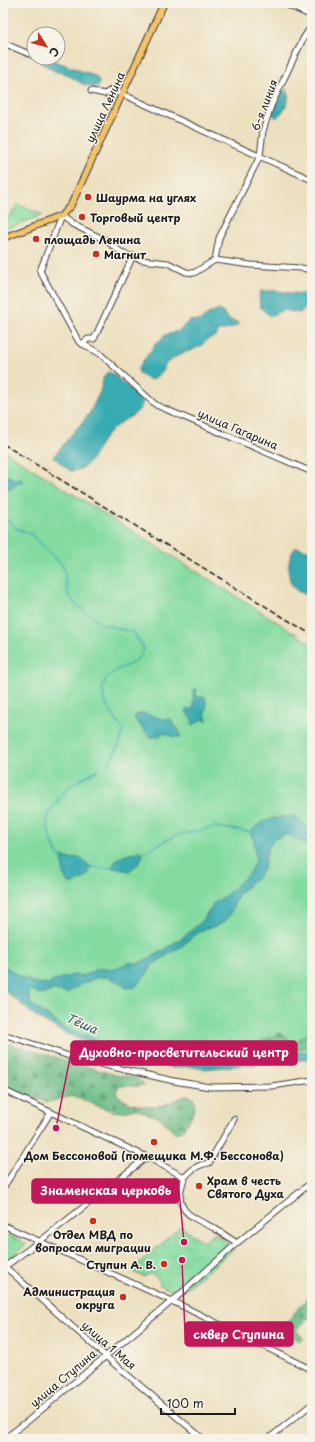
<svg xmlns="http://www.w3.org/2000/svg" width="315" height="1442" viewBox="0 0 315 1442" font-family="'Playpen Sans',sans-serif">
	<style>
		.grass { fill: #83dba0; stroke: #507c5e }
		.forest { fill: url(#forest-firs); stroke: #436c51 }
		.park { fill: url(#park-crowns); stroke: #507c5e }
		.water { fill: #39abb2; stroke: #2a6467 }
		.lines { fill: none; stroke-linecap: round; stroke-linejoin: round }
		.stream { stroke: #39abb2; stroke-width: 1.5 }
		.minor-casing { stroke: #3b3935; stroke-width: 7 }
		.major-casing { stroke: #3b3935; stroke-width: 8 }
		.minor { stroke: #fff; stroke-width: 5 }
		.major { stroke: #f2c36a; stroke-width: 6 }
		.rail { stroke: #1c1c1c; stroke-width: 1.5; stroke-dasharray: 6 3; stroke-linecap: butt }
		.poi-dot { fill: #c8321e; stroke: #f7f3e8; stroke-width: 1.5 }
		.labels { text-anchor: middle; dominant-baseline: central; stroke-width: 3; stroke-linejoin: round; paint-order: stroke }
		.street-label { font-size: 11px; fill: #1c1c1c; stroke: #f7f3e8 }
		.poi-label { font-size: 11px; font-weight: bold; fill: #1c1c1c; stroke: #f7f3e8; text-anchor: start }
		.water-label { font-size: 12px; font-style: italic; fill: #295c60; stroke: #f7f3e8 }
		.leader { fill: none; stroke: #c2185b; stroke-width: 1.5 }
		.callout-dot { fill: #c2185b; stroke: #f7f3e8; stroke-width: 1.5 }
		.callout { fill: #c2185b; stroke: #c2185b; stroke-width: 1.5 }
		.callout-label { font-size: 12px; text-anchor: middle; font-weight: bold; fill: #fff }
	</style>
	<defs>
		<pattern id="forest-firs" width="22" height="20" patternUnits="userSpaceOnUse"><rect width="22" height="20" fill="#6abb86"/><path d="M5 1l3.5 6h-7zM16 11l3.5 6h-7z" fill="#56976d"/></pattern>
		<pattern id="park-crowns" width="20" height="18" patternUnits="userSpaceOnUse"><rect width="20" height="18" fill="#83dba0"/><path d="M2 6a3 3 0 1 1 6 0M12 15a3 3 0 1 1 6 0" fill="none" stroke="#71bb89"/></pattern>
	</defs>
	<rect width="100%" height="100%" fill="#f7f3e8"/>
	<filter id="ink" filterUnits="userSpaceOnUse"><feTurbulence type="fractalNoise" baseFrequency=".025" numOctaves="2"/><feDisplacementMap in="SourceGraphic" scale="8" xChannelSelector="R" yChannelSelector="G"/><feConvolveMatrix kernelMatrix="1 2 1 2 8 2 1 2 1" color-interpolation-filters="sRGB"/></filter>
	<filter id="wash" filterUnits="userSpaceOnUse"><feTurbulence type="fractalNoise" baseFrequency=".012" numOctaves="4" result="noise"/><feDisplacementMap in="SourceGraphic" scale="16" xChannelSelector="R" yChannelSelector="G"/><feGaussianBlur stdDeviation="0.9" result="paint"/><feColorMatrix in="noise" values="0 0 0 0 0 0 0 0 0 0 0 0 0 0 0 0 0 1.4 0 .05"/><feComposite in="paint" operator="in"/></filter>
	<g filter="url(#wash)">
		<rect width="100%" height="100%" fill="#ede0c0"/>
		<path class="grass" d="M3,450L312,644V837L308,834L306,825L294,816C272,817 268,819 250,833L254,840L256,860L250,872L230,892L208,911L203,921L182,938L158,954L139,963H129L113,969L106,968L83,976L74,975L56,980L48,984L34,983L14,973L3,965Z
			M286,834L307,844L312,848V1051L285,1054L271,1052L260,1053L245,1058L203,1057L177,1061L145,1055L108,1044L66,1029L31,1004L28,995L32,990L42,995L53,990L67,993C76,987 93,977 104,977C113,977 120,984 127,988L148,973L152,965L183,945L193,936L206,928L216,926L228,918L239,893L248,886L264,866L267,851L274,839Z"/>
		<path class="forest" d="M312,1030V1046L295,1049H268L243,1054H200L229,1041L245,1049L280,1033L295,1043Z
			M3,1042L116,1075L136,1078L141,1081L144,1085C135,1088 127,1084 118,1087L116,1092C122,1104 146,1109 158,1106C168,1104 179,1099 188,1095C204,1102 188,1121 182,1131L176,1133L160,1118L136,1109L122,1112L112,1111L71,1096L49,1102L27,1097L3,1085Z
			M312,1293V1315L296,1330L304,1339L299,1341L285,1332L283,1326Z"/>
		<path class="park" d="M17,204L43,215L3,230V227Z
			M181,1226L204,1242L215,1233L234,1249L179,1294L160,1285L159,1280L155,1276L149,1274L144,1277L131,1271Z
			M3,1233L27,1244L5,1263L3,1261Z"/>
		<path class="water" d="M44,58L52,60L95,76L98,79L99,83L98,87C88,90 72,77 64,73C61,72 57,73 55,71C50,69 46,65 41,63V60Z
			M286,89C293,97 284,112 276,118L272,113C274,104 279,96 286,89Z
			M261,291H276L312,295V303C304,302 305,310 300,313L283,310L270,316L260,307L259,296Z
			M219,310C228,314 223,320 238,322V325L229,329L219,331L216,336L208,339L201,346L190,351L184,352L165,364L164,370L153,380C146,378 138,377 138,368L157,342L162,339L165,335L173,333L175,331L178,332C188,325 185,318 200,321L208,314Z
			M108,372L113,374L143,400C142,411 132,416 123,421C116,425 108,434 103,440C96,450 92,464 80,469C77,470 74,471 71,471L53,457L89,414L100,392L104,376Z
			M10,476L13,479L19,478L23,481L22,484L18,483L10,490L8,488L4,489L3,487V478Z
			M296,547L312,551V600C309,599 307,596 305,594C301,592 297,592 294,588C286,578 287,556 296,547Z
			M195,689H197L196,694L200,698L204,696C207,702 207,707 205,713L207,721L202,719L193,725L192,719L186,712L187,708L193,710L194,708L193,702L194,699L192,693Z
			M141,713C150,714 163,721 171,719L174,726L178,729L181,737H173L168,734L163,733L159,737H151L148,735L134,718L136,715Z
			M294,816L306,826L308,834L312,837V848L307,844L286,834L274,839L267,851L264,866L258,877L239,893L228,918L216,926L206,928L193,936L183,945L152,965L148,973L135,987L127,988C120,984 113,977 104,977C93,977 76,987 67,993L53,990L42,995L32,990L28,995L31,1004L66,1029L108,1044L145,1055L177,1061L203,1057L245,1058L260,1053L271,1052L285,1054L312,1051V1059L203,1069L189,1066L174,1068L156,1063L135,1059L86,1042L64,1033L34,1015L3,989V965L14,973L34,983L48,984L56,980L74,975L83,976L97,969H113L129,963H139L158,954L182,938L203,921L213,904L230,892L250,872L256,860L254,840L250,833C260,818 278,817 294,816Z
			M140,851L143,855L139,863L129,871L113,868C114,855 130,855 140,851Z
			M62,856L70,859L79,857L92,868L85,878L79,880L74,884C62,885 63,864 62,856Z"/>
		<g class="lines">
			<path class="stream" d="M3,517L16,528L31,534L63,566L68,594L75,604L102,624L134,633L144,649C136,663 134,662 121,668C86,685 109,708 123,730L119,745L108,763
				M142,853L177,835L215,827L252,832
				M64,859L58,856L50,836L47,822L49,813L68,787L100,768
				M91,867L109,868L113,866"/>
		</g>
	</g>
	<g filter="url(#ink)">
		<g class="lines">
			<g class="minor-casing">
				<path id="minor" d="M283,3L312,16
					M3,43L34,56
					M91,91L105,94L111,90L122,94L312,180
					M215,260L194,273L186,272L168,263L142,260L122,253L107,241L72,224L61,216L40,271L79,342L99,353L156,405L312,472
					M215,260L219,238L260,156L263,131L271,106L303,39L312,25
					M215,260L251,265L301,268L312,270
					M82,344L88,339H94L133,256
					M3,1034L78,1059L174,1081L210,1087L272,1086L312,1080
					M3,1090L147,1157L184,1177
					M234,1119L209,1163C199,1164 186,1172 183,1182C173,1212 192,1217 214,1228C222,1233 229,1238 237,1243
					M3,1188L51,1112
					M3,1225L172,1301L312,1370
					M3,1265L111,1361L203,1439
					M3,1268L48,1235L147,1157
					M4,1439L29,1420L177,1297L237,1243L312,1182
					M268,1439L312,1404"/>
			</g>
			<g class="major-casing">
				<path id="major" d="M3,238L61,216L71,205L164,3"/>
			</g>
			<use href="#minor" class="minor"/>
			<use href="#major" class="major"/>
			<path class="rail" d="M3,444L312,635"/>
		</g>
	</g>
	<g class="poi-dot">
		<circle cx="88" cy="197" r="4"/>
		<circle cx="82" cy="217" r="4"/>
		<circle cx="36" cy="239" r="4"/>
		<circle cx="96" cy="254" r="4"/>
		<circle cx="154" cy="1142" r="4"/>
		<circle cx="199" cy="1186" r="4"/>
		<circle cx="93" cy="1221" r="4"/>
		<circle cx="164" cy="1264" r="4"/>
		<circle cx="123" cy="1297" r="4"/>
	</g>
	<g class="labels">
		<g class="street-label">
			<text transform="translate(264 105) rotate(-69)">6-я линия</text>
			<text transform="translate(105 107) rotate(-65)">улица Ленина</text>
			<text transform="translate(238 429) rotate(23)">улица Гагарина</text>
			<text transform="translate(109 1345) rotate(41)">улица 1 Мая</text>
			<text transform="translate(63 1378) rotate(-40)">улица Ступина</text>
		</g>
		<g class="poi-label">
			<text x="96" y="197">Шаурма на углях</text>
			<text x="90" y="217">Торговый центр</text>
			<text x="44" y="239">площадь Ленина</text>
			<text x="104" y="254">Магнит</text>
			<text x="154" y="1155" text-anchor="middle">Дом Бессоновой (помещика М.Ф. Бессонова)</text>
			<text x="207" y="1180">Храм в честь<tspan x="207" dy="13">Святого Духа</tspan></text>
			<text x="93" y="1234" text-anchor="middle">Отдел МВД по<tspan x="93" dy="13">вопросам миграции</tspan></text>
			<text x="156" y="1264" text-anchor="end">Ступин А. В.</text>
			<text x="115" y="1291" text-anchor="end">Администрация<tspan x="115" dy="13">округа</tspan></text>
		</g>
		<g class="water-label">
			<text transform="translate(82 1023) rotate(23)">Тёша</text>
		</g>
	</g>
	<path class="leader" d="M56 1128L71 1053M184 1242L179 1191M182 1260L185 1334"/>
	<g class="callout-dot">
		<circle cx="56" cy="1128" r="4"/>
		<circle cx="184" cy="1242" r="4"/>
		<circle cx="182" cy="1260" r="4"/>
	</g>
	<g class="callout">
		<rect x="71" y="1041" width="226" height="24" rx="4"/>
		<rect x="32" y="1179" width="147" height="24" rx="4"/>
		<rect x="185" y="1322" width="108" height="24" rx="4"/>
	</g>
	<g class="callout-label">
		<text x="184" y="1057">Духовно-просветительский центр</text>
		<text x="106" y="1195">Знаменская церковь</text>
		<text x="239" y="1339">сквер Ступина</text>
	</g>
	<rect width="315" height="1442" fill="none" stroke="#f7f3e8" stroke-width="16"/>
	<g transform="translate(46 46) rotate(126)"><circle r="19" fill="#f7f3e8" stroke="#9f9d96"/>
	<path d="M0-3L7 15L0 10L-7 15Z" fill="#c8321e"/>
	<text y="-6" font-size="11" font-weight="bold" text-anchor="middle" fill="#1c1c1c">С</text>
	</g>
	<path d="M161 1408v6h74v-6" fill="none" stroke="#1c1c1c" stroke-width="2"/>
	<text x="167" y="1408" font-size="12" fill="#1c1c1c" stroke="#f7f3e8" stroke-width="3" paint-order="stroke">100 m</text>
</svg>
